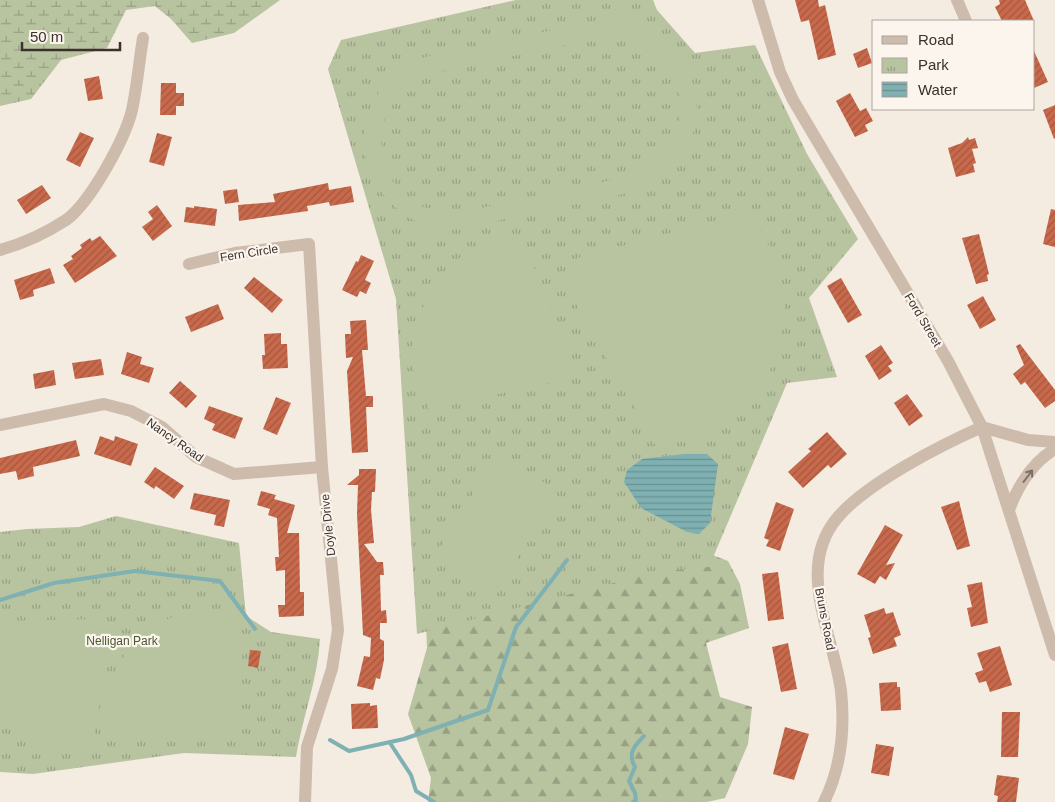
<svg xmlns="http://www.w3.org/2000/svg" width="1055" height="802" viewBox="0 0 1055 802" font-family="Arial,sans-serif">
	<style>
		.forest { fill: url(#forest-firs) }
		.wetland { fill: url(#wetland-marsh) }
		.park { fill: url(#park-tufts) }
		.pitch { fill: #b8c4a0; fill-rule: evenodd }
		.water { fill: url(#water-rules) }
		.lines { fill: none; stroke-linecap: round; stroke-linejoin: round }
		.stream { stroke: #7fb0b2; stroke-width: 4 }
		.building { fill: url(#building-hatch) }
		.minor { stroke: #cdbbac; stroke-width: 12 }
		.oneway { stroke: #7d6f65 }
		.labels { text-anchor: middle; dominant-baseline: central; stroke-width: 4.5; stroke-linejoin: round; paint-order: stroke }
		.street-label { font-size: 12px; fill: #3b302b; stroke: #fbf5ee }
		.park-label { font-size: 12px; fill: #4a5a2e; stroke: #fbf5ee }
	</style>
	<defs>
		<pattern id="forest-firs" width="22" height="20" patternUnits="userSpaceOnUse" patternTransform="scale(1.25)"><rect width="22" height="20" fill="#b8c4a0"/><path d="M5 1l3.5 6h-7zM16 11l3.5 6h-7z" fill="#97a083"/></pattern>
		<pattern id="wetland-marsh" width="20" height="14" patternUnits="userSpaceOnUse" patternTransform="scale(1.25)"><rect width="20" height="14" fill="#b8c4a0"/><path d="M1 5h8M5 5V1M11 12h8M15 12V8" fill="none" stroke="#97a083"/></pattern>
		<pattern id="park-tufts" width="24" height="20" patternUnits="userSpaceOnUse" patternTransform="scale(1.25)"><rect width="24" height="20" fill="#b8c4a0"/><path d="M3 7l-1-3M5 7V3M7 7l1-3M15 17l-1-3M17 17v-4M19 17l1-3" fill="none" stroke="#97a083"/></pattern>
		<pattern id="water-rules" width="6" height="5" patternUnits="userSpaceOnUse" patternTransform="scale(1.25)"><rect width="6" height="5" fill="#7fb0b2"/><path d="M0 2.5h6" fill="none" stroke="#699091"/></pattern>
		<pattern id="building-hatch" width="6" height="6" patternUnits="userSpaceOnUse" patternTransform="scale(1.25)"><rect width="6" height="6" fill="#c8694b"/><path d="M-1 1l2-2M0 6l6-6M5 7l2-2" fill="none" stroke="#a4573f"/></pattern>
	</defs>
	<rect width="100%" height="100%" fill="#f4ebe1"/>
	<path class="forest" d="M689,546L728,561L740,584L749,628L706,643L720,697L752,707L748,744L725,798L707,802H428L431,778L408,714L427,648L424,577Z"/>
	<path class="wetland" d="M0,0H280L234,33L192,43L171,19L155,6L126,10L107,48L61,60L31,99L0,106Z"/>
	<path class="park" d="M516,0H653L657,10L695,53L755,45L807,154L858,239L809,298L837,377L787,383L709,567L655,572L417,634L396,299L328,69L341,40Z
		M116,516L239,543L246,616L271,632L320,639C318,679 302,718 296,757L184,753L33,774L0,772V532L27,529L79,527Z"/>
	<path class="pitch" d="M643,11L647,27L645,28C707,60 715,137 660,180L661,186L416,238L413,222L415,221C354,187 345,111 403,68L402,62ZM604,37C692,36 709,149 626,177L467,211L444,212L423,207L404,195L390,178L382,157L381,135L386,113L398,94L415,80L436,72Z
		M749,212L779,262L785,316L775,362L746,406L713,433L657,448L567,288L577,258Z
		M520,234L573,360L559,381L429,409L415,379L411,350L418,319L434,282L455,261L483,241Z
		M505,457L554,489L556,498L498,588L489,590L441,558L439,549L494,459Z
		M211,611L238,616V728L222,743L104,734C104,724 103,713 104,703C112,663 143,622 184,614C193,612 202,612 211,611Z
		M100,619L113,636L90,754L51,751L20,732L0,713V621Z"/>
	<path class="water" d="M684,454H707L718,464L710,523L699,534L687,532L641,508L624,482L627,470L642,459Z"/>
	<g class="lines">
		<path class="stream" d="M0,600L54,583L135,571L220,581L255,629
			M330,740L349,751L404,739L488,710L516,627L567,560
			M390,743L411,775L416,791L434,802
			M633,802L636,800L635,793L629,781L635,767C627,753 635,745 644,736"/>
	</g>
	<path class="building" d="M795,0H818L819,7L825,5L836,55L818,60L809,20L801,22Z
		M999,0H1025L1034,21H1002L995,7L1000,4Z
		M867,48L872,63L858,68L853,54Z
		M1034,51L1048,82L1034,88Z
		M99,76L103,99L88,101L84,79Z
		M161,83H176V93H184V106H176V115H160Z
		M850,93L860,111L866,108L873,121L865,125L868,131L855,137L836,101Z
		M1055,105V138L1054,139L1043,110Z
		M80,132L94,138L80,167L66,160Z
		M157,133L172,137L164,166L149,162Z
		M968,137L969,140L975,138L978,148L972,149L976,163L973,164L975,172L956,177L948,148L962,143Z
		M328,183L329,190L351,186L354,202L330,206L329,202L307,206L308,211L239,221L238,205L275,202L273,194Z
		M42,185L51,198L26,214L17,200Z
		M237,189L239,202L225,204L223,191Z
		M157,205L172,226L153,241L142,227L153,219L148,212Z
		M194,206L217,209L215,226L184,222L186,207L194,208Z
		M1051,209L1055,210V247L1043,244Z
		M979,234L989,274L987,275L988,281L976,284L962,238Z
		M100,236L117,256L75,283L63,265L73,259L71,256L82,248L80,245L90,238L92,241Z
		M361,255L374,261L365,280L371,283L366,294L360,291L357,297L342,290L356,261L358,262Z
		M50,268L55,283L33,290L34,296L20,300L14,280Z
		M254,277L283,300L272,313L244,288Z
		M841,278L862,315L848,323L827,286Z
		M983,296L996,320L980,329L967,305Z
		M218,304L224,319L191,332L185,317Z
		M366,320L368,350H362L366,396H373V407H366L368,452L352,453L347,371L353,357L346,358L345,334H351L350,321Z
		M281,333V344H287L288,368L263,369L262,355H265L264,334Z
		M1020,344L1055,390V401L1045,408L1025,382L1021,385L1013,374L1024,365L1016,346Z
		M881,345L893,363L888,366L892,371L879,380L865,356Z
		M127,352L142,357L140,364L154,368L149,383L121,374Z
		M101,359L104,375L75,379L72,363Z
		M54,370L56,385L35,389L33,374Z
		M180,381L197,396L186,408L169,393Z
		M907,394L923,416L909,426L894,403Z
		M276,397L291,403L277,435L263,429Z
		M209,406L243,418L235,439L212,430L215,424L204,419Z
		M827,432L847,454L831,468L828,465L803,488L788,472L811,451L808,449Z
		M100,436L114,441L115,436L138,444L131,466L94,454Z
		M76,440L80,456L33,467L34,476L18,480L16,471L0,474V458Z
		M155,467L184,486L174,499L156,486L154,489L144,482Z
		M359,469H376L375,492H372L371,510L374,543L364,544L377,562H383L384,575H380L381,611L386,610L387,623H380V639L384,641V660L380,679L376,678L373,690L357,686L364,656L370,657L371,638L363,635L357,514L358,485H347L359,475Z
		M261,491L276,495L274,499L295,505L287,533H299L300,592H304V616L279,617L278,605H285V570L276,571L275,557H279L277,518L268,515L270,509L257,505Z
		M194,493L230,500L224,527L214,525L216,515L190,509Z
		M959,501L970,546L957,550L941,507Z
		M776,502L794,509L780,551L766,546L769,540L764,538Z
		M885,525L903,535L886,565L895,563L886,580L880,576L875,584L857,574Z
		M778,572L784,619L768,621L762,574Z
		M982,582L988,623L971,627L967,608L972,607L967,585Z
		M884,608L886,614L893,612L901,635L894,638L897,646L873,654L868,638L871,637L864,615Z
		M788,643L797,689L781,692L772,647Z
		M1000,646L1012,685L990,692L986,681L979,683L975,673L983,670L977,653Z
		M250,650L261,651L258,668L248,666Z
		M897,682V687H900L901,710L881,711L879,683Z
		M370,703V706L377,705L378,728L352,729L351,704Z
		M1002,712H1020L1018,757H1001Z
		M785,727L809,734L794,780L773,774Z
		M876,744L894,747L889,776L871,773Z
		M997,775L1019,778L1016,802H997L998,796L994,795Z"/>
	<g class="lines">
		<path class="minor" d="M758,0L780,72L793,100L948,361L982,427L1055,655
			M957,0L966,21
			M0,250C22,244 46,233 66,220C90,203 125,139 132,110C137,87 139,62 143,38
			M189,264L235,253L309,244L322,467L338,630L332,669L307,747L305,802
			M0,425L104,404L131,411L162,427L196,457L234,474L322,467
			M1009,510C1018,486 1033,462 1055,449
			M824,802C841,768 845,729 841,691C834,635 794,568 838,517C867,483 941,445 982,427L1028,440L1055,442"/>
	</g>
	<defs><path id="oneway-shaft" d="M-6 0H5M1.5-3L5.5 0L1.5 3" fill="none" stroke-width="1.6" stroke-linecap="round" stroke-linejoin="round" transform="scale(1.25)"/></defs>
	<use class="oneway" href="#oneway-shaft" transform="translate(1028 476) rotate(-53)"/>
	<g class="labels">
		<g class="street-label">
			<text transform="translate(249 253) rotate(-9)">Fern Circle</text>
			<text transform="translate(923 320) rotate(59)">Ford Street</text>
			<text transform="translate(175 440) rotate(35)">Nancy Road</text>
			<text transform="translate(328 525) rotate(-96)">Doyle Drive</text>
			<text transform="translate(825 619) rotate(79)">Bruns Road</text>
		</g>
		<g class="park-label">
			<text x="122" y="641">Nelligan Park</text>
		</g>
	</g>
	<rect x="872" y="20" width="162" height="90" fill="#fbf5ee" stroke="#aea6a0"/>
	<rect x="882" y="36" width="25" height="8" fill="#cdbbac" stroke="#aea6a0"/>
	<text x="918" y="45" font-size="15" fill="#3b302b">Road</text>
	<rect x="882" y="58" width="25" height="15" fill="url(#park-tufts)" stroke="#aea6a0"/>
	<text x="918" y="70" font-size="15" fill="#3b302b">Park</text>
	<rect x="882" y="82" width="25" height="15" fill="url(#water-rules)" stroke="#aea6a0"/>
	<text x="918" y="95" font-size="15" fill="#3b302b">Water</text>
	<path d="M22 42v8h98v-8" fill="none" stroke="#3b302b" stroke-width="2.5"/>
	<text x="30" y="42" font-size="15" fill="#3b302b" stroke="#fbf5ee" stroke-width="4" paint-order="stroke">50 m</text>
</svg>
